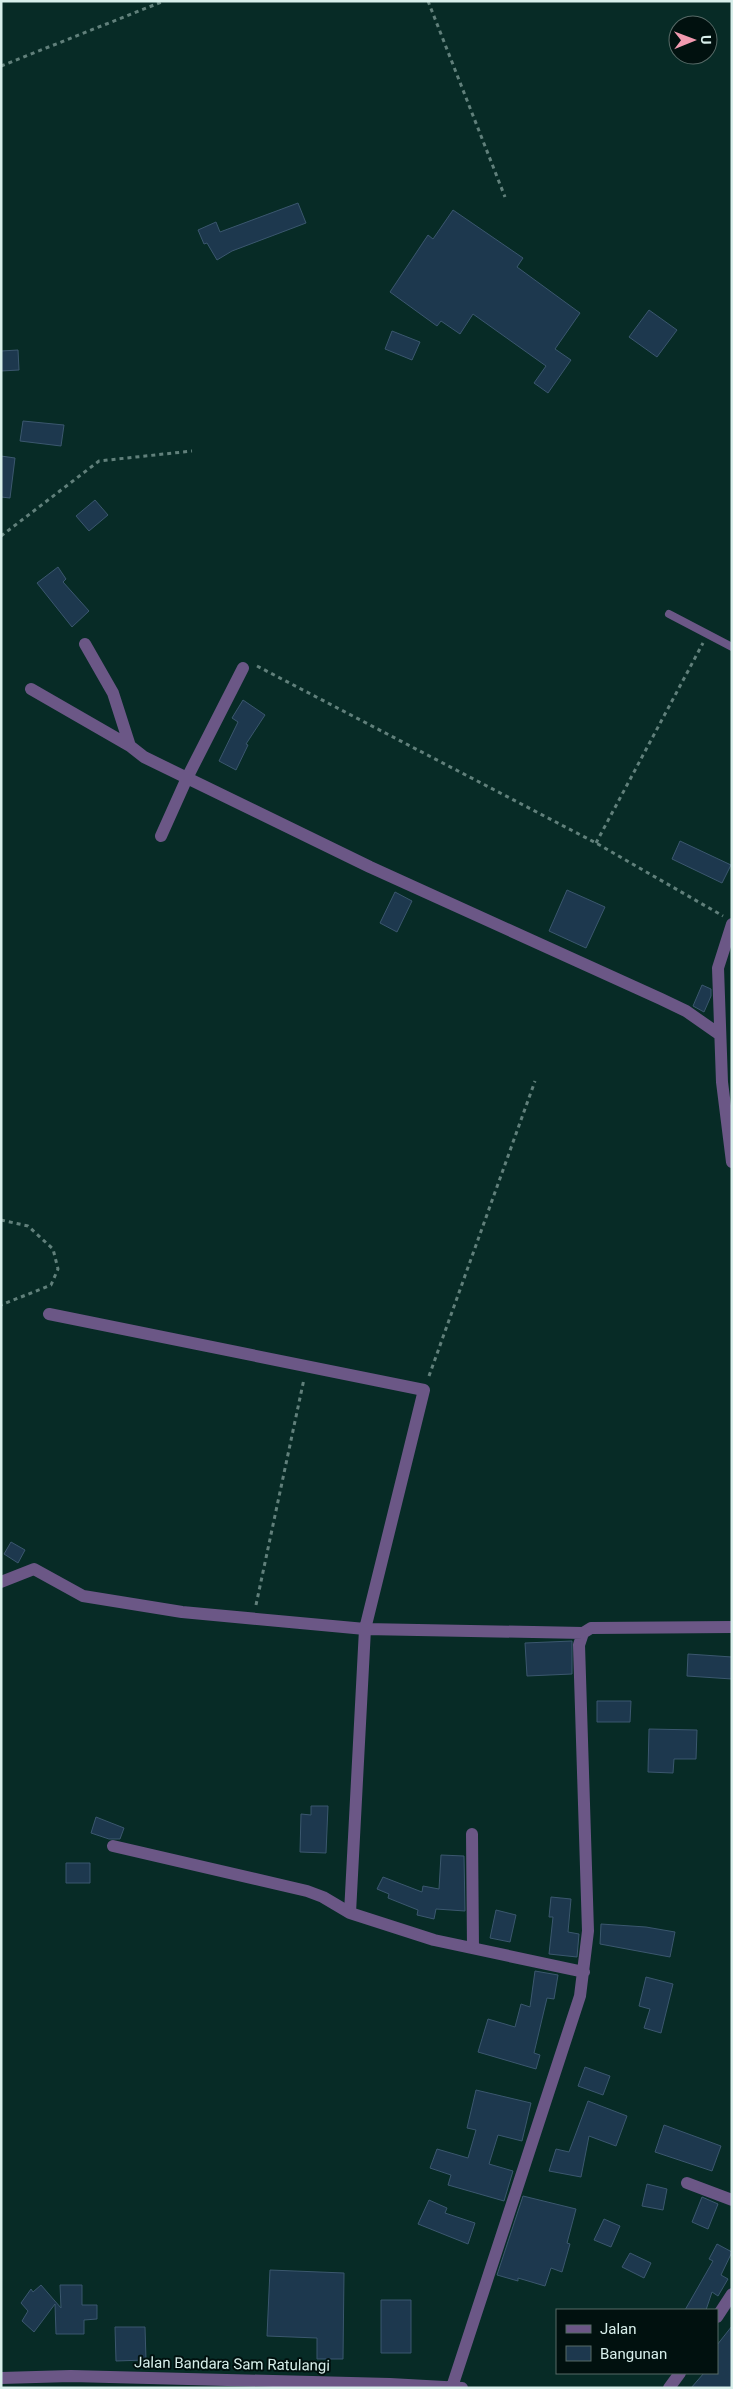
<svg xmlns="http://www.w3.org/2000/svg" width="733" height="2389" viewBox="0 0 733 2389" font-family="Roboto,sans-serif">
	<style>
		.building { fill: #1d384e; stroke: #3b576e }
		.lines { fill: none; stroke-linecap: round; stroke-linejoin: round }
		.path { stroke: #61807b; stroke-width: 3; stroke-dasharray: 4 4; stroke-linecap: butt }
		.lane { stroke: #6b5786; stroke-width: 8 }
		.street { stroke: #6b5786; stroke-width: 12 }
		.labels { text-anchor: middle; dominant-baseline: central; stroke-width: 4; stroke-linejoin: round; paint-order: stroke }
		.street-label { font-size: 15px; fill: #d8efeb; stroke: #01110f }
	</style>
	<rect width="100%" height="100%" fill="#072b26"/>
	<path class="building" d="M298,203L306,223L232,251L217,260L207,243L204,244L198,230L216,222L220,232Z
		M453,210L523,258L517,267L580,313L555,349L571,360L548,393L534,383L546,366L473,314L460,334L441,321L437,326L390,292L428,235L433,239Z
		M649,310L677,330L657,357L629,337Z
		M392,331L420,342L412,360L385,349Z
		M18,350L19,370L1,371V351Z
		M23,421L64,425L61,446L20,441Z
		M1,456L15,458L10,498L1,497Z
		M95,500L108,515L89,531L76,516Z
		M58,567L66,579L63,582L89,611L72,627L37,583Z
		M243,700L265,715L246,744L248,745L236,770L219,761L238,722L232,718Z
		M680,841L731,865L722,883L672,859Z
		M567,890L605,907L586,948L549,931Z
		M395,892L412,901L397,932L380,923Z
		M702,985L711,989V996L704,1012L693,1006Z
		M11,1542L25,1550L18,1563L4,1554Z
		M572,1641V1674L527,1676L525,1643Z
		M688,1654L732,1657V1679L687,1676Z
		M597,1701H631L630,1722H597Z
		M649,1729L697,1730L696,1759H674L673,1773L648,1772Z
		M311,1806H328L326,1853L300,1852L301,1814L311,1815Z
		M96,1817L124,1828L120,1839H109L91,1833Z
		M441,1855L464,1856L465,1911L436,1909L434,1919L417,1915L418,1910L388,1898L389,1894L377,1889L383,1877L422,1892L423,1886L439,1889Z
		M66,1863H90V1883H66Z
		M551,1897L571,1899L568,1932L579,1934L577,1957L549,1954L553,1917H549Z
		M496,1910L516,1915L510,1942L490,1938Z
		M601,1924L646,1927L675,1932L670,1957L600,1944Z
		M535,1971L558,1975L554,1999L547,1998L534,2053L540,2055L536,2069L478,2052L488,2019L515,2027L521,2004L530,2007Z
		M646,1977L673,1984L661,2033L644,2028L650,2009L639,2006Z
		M585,2067L610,2076L603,2095L578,2086Z
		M476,2090L531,2103L522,2141L498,2135L489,2164L513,2171L504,2201L448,2185L451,2175L430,2168L437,2149L468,2158L476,2130L467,2128Z
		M588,2101L627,2116L616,2146L589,2136L581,2177L549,2171L556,2149L569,2152Z
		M664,2125L721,2146L712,2171L655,2152Z
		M647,2184L667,2189L663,2210L642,2206Z
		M523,2196L576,2209L567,2243L570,2244L562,2272L551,2268L545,2286L518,2278V2281L497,2275Z
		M702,2197L718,2204L708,2229L692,2222Z
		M429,2200L447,2208L445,2213L475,2223L468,2244L418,2224Z
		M604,2219L620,2226L611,2247L594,2240Z
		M717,2244L732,2252L721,2275L728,2279L718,2296L712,2292L706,2310H685L713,2261L709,2259Z
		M630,2253L651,2263L644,2278L622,2267Z
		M270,2270L344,2273L343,2359H317V2338L267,2336Z
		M41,2285L61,2308L60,2285H82V2305H97V2319L84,2320V2334H56L55,2304L34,2332L22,2321L28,2311L21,2303L31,2289L33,2292Z
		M381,2300H411V2353H381Z
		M732,2326V2388H691L704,2373H717V2345Z
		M115,2327H145L146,2360L116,2361Z"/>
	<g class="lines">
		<path class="path" d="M428,1L505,197
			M1,66L164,1
			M1,536L99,461L192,451
			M257,666L596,843L723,916
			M596,843L703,643
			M1,1220L28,1226L53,1249L58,1269L51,1285L1,1305
			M429,1376L535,1081
			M256,1605L304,1379"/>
		<path class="lane" d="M669,614L732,647"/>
		<path class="street" d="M85,644L113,693L130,746L144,757L370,867L661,999L686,1011L719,1034
			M31,689L130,746
			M161,836L187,778L243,668
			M732,924L718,968L722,1082L732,1162
			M49,1314L424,1390L365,1629L583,1633L591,1628L732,1627
			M1,1582L34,1569L83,1596L182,1612L365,1629L350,1913
			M472,1834L473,1948
			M113,1846L307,1891L323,1897L350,1913L434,1940L584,1972
			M687,2183L732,2200
			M717,2317L732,2294
			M1,2378L71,2376L390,2384L462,2388
			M452,2387L580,1996L588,1931L579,1645L583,1633
			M669,2388L680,2373"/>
	</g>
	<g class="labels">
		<g class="street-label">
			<text transform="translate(232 2364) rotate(1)">Jalan Bandara Sam Ratulangi</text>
		</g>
	</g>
	<rect width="733" height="2389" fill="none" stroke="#d8efeb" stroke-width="5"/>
	<rect x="556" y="2309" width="162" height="65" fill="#01110f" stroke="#576a67"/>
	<rect x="566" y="2325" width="25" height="8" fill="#6b5786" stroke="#576a67"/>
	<text x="600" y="2334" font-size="15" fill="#d8efeb">Jalan</text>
	<rect x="566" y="2346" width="25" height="15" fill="#1d384e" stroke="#576a67"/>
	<text x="600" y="2359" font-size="15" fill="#d8efeb">Bangunan</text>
	<g transform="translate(693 40) rotate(89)"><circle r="24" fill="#01110f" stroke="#576a67"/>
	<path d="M0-4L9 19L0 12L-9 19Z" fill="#f29ab0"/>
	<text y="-8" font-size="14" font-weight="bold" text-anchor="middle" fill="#d8efeb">U</text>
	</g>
</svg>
